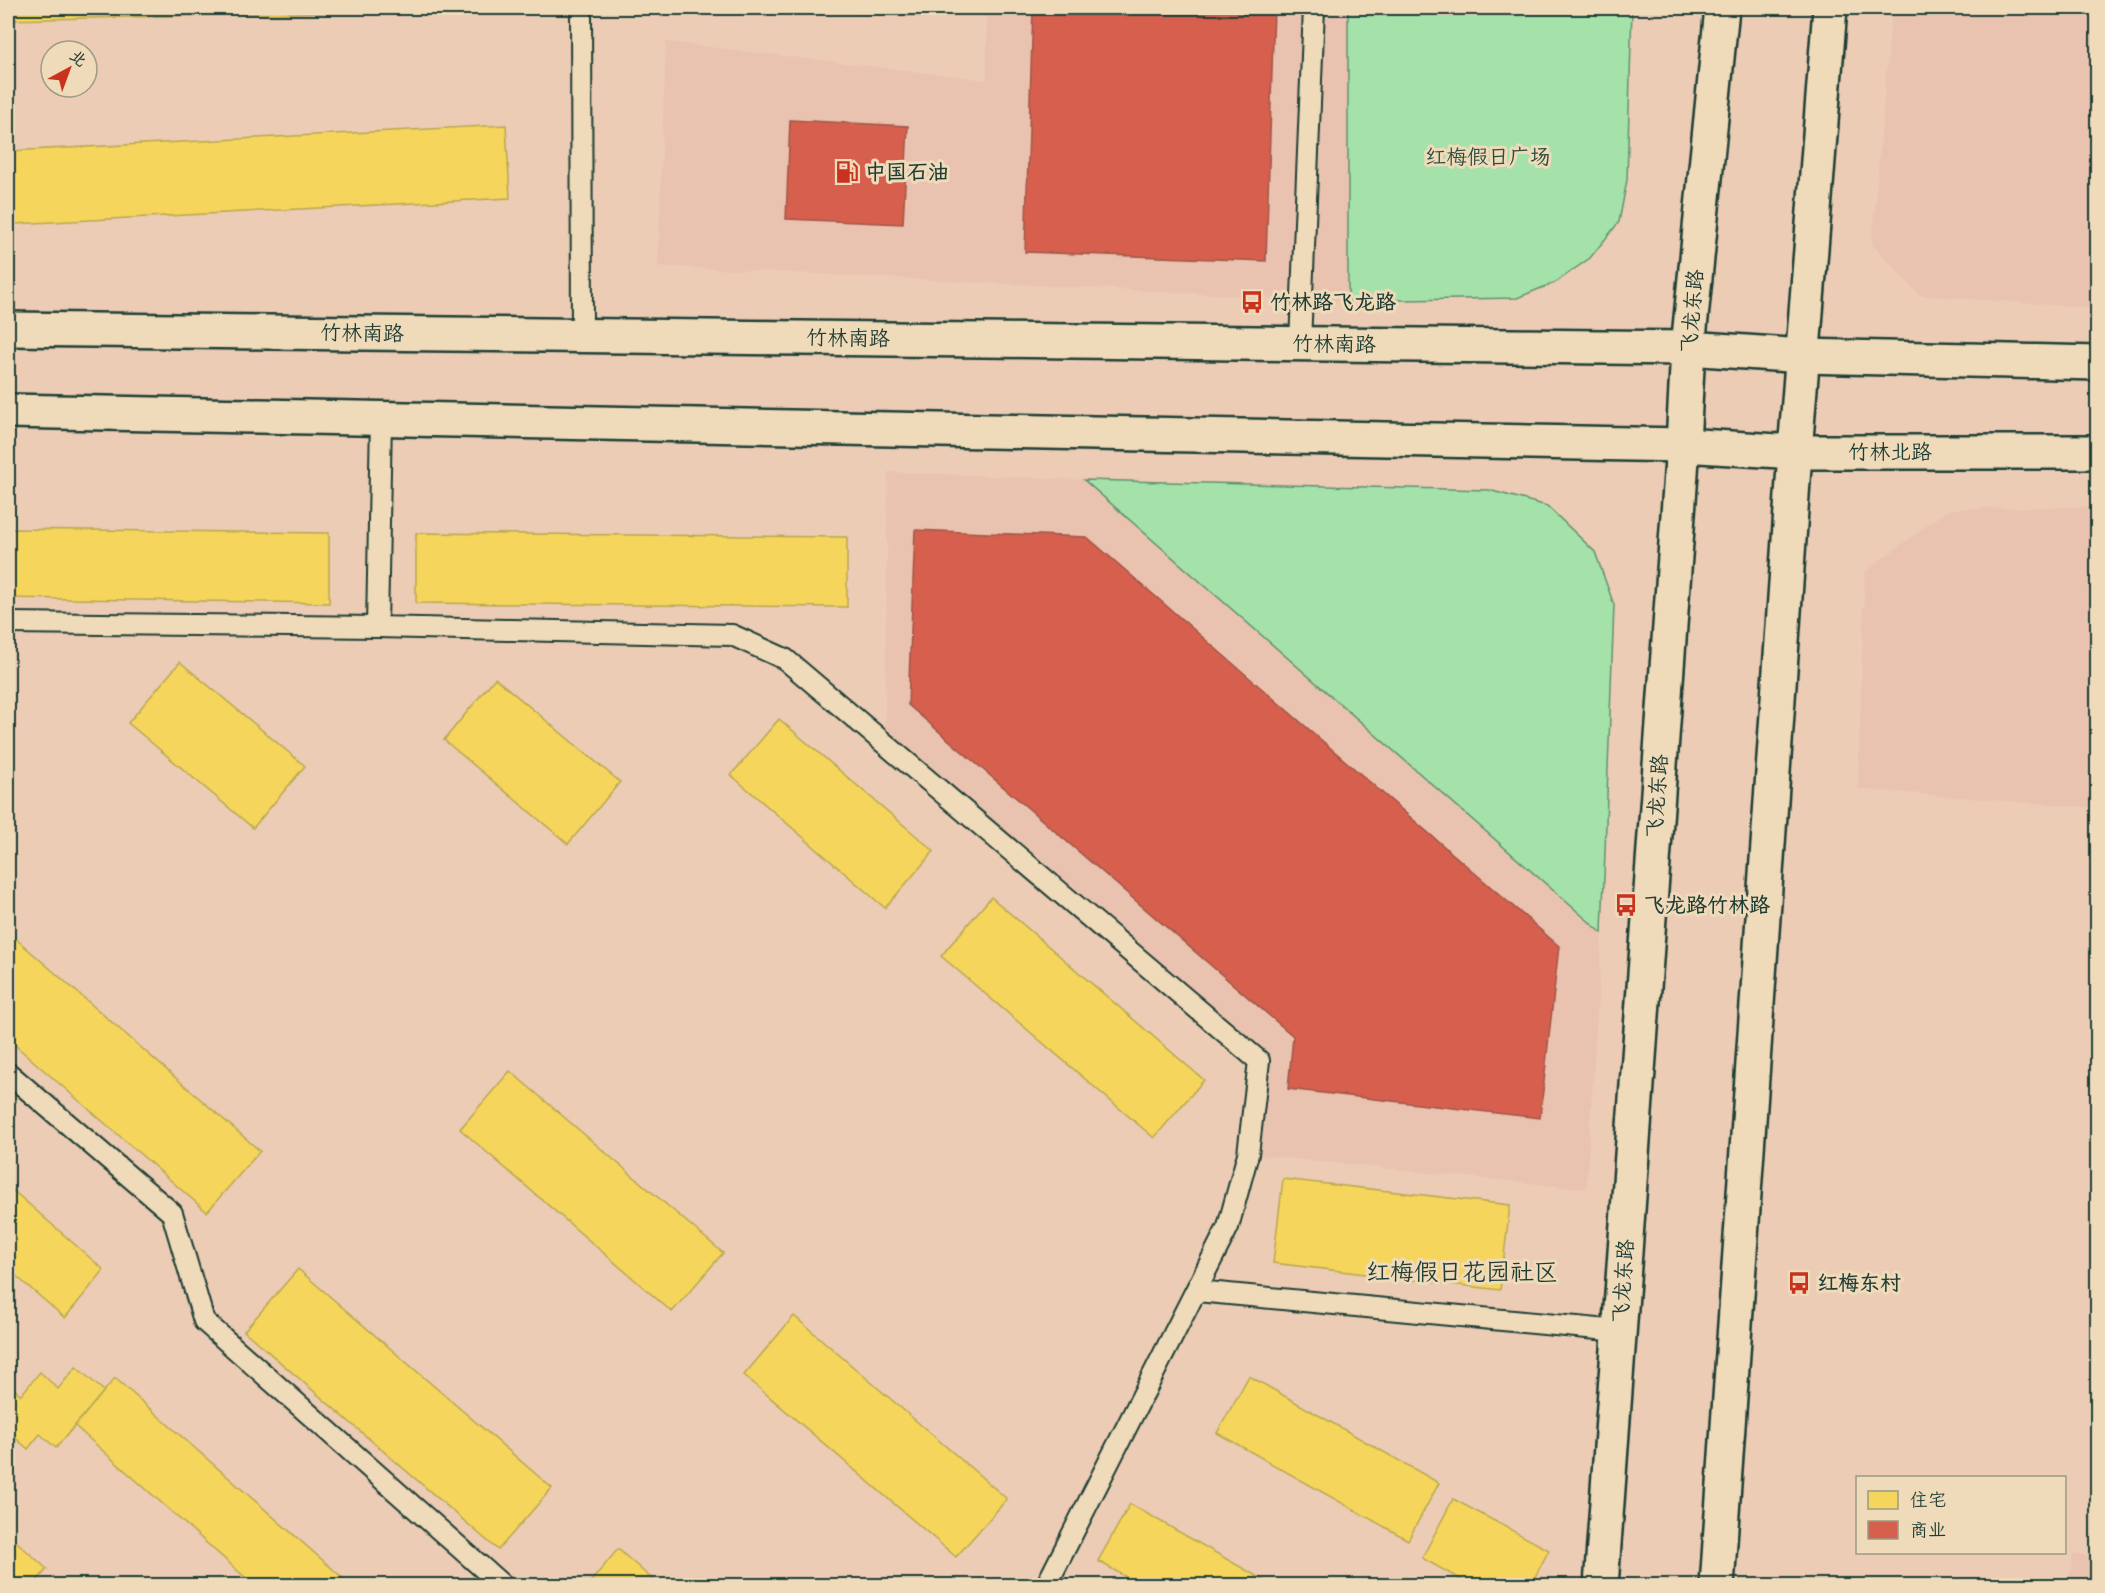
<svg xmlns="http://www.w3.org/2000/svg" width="2105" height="1593" viewBox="0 0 2105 1593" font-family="'Shantell Sans','LXGW WenKai TC',sans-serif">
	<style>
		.built { fill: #eac2b0 }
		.green { fill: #a4e2aa; stroke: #62906f; stroke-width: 1.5 }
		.homes { fill: #f6d55c; stroke: #b6a750; stroke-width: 1.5 }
		.shops { fill: #d6604d; stroke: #9f5646; stroke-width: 1.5 }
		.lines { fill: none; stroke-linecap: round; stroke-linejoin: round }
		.lane-casing { stroke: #1f3d34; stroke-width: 24 }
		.secondary-casing { stroke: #1f3d34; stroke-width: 38 }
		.primary-casing { stroke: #1f3d34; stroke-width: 38 }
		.lane { stroke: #efdab9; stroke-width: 20 }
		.secondary { stroke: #efdab9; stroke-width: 33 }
		.primary { stroke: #efdab9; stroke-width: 33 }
		.labels { text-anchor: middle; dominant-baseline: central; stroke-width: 6; stroke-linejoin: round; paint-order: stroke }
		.park-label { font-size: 21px; fill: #2c4e40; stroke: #efdab9 }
		.poi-label { font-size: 21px; font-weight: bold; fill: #1f3d34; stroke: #efdab9; text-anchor: start }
		.street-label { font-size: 21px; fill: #1f3d34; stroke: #efdab9 }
		.quarter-label { font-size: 24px; fill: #1f3d34; stroke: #efdab9 }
	</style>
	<rect width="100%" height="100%" fill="#ecccb4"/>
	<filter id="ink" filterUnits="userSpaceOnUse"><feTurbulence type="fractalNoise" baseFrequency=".0167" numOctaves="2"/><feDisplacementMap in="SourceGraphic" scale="12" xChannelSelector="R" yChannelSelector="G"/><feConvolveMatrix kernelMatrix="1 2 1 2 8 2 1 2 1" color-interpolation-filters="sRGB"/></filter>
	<g filter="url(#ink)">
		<path class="built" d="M987,8H1348V301L658,266L666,42L987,80Z
			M1892,8H2097V308L1920,295L1872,244Z
			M888,472L1084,480L1602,933L1586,1189L1248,1154L1258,1061L885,743Z
			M2097,507V808L1858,789L1865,572L1949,509Z
			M2073,1553L2097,1558V1585H2069Z"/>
		<path class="green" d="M1348,8H1632L1627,180L1619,222L1590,258L1556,282L1517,298L1348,301Z
			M1084,480L1489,490L1547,506L1595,552L1614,605L1602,933Z"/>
		<path class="homes" d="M8,8H502L8,20Z
			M766,8H935V17Z
			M506,125L510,198L14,224L10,151Z
			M8,529L329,533V603L8,598Z
			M416,533L847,537V607L416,603Z
			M180,662L305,766L253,828L128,723Z
			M495,678L620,782L568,844L444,740Z
			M779,719L934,851L885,908L731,775Z
			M991,897L1204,1080L1154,1138L941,956Z
			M8,932L260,1151L207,1212L8,1039Z
			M510,1071L723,1253L672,1312L460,1129Z
			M1283,1179L1510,1205L1500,1290L1273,1263Z
			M8,1186L104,1270L65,1318L8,1269Z
			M298,1269L552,1488L498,1550L244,1331Z
			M794,1316L1007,1499L956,1557L744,1375Z
			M76,1367L104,1391L56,1448L40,1434L28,1449L13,1436L8,1442V1384L21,1395L40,1372L58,1389Z
			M1249,1376L1439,1483L1408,1540L1217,1433Z
			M115,1378L352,1586H255L75,1426Z
			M1453,1499L1549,1550L1530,1586H1472L1422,1558Z
			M1130,1504L1274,1586H1142L1098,1561Z
			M10,1536L47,1569L36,1582L40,1586H8V1538Z
			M618,1549L660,1586H587Z"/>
		<path class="shops" d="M1033,8H1274L1266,261L1025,252Z
			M790,120L908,126L903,224L786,219Z
			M915,530L1087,537L1559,946L1540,1118L1288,1089L1293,1036L908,705Z"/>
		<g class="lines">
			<g class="lane-casing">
				<path id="lane" d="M581,8L582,335
					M1300,343L1314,8
					M8,623L377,627L732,635L785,659L1259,1061L1248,1154L1228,1227L1046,1586
					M377,627L381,418
					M8,1073L172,1213L204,1321L503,1586
					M1197,1291L1619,1331"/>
			</g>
			<g class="secondary-casing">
				<path id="secondary" d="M8,329L1688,348L1803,356L2098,363
					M8,411L1683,445L1795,452H2098"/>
			</g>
			<g class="primary-casing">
				<path id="primary" d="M1601,1586L1683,445L1688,348L1722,8
					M1717,1586L1795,452L1830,8"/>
			</g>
			<use href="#lane" class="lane"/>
			<use href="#secondary" class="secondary"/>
			<use href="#primary" class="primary"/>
		</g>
	</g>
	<defs>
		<g id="fuel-bare" transform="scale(1.8)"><path d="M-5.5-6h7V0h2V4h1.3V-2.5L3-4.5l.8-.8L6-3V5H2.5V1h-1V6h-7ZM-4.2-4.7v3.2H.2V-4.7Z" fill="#c8321e" stroke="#efdab9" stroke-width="2.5" paint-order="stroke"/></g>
		<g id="bus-bare" transform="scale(1.8)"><path d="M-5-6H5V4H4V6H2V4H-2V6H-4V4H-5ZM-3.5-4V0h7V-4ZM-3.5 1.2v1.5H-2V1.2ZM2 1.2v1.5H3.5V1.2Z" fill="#c8321e" stroke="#efdab9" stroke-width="2.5" paint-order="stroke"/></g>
	</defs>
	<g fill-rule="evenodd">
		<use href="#fuel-bare" x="847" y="172"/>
		<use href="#bus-bare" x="1252" y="302"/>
		<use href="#bus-bare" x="1626" y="905"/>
		<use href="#bus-bare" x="1799" y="1283"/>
	</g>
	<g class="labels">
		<g class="park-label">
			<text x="1488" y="157">红梅假日广场</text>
		</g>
		<g class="poi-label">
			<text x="865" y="172">中国石油</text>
			<text x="1270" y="302">竹林路飞龙路</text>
			<text x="1644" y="905">飞龙路竹林路</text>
			<text x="1817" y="1283">红梅东村</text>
		</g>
		<g class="street-label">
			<text transform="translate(1692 311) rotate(-85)">飞龙东路</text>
			<text transform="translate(362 333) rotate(1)">竹林南路</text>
			<text transform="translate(848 338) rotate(1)">竹林南路</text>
			<text transform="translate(1334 344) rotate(1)">竹林南路</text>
			<text x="1890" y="452">竹林北路</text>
			<text transform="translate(1657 796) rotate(-86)">飞龙东路</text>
			<text transform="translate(1623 1281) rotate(-86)">飞龙东路</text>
		</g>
		<g class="quarter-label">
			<text x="1462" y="1272">红梅假日花园社区</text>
		</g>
	</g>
	<rect width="2105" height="1593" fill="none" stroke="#efdab9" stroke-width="30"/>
	<rect x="15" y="15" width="2075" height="1563" fill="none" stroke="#1f3d34" stroke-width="2" filter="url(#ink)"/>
	<rect x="1856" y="1476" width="210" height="78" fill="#efdab9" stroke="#9c9b84" stroke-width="1.5"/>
	<rect x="1868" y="1491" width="30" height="18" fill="#f6d55c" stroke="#9c9b84" stroke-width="1.5"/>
	<text x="1910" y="1506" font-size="18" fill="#1f3d34">住宅</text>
	<rect x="1868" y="1521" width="30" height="18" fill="#d6604d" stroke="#9c9b84" stroke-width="1.5"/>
	<text x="1910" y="1536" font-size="18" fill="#1f3d34">商业</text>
	<g transform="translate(69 69) rotate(41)"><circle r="28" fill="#efdab9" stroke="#9c9b84" stroke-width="1.5"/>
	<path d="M0-4.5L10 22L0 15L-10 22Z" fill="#c8321e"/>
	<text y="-9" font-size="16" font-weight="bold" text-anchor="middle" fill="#1f3d34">北</text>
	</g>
</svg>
